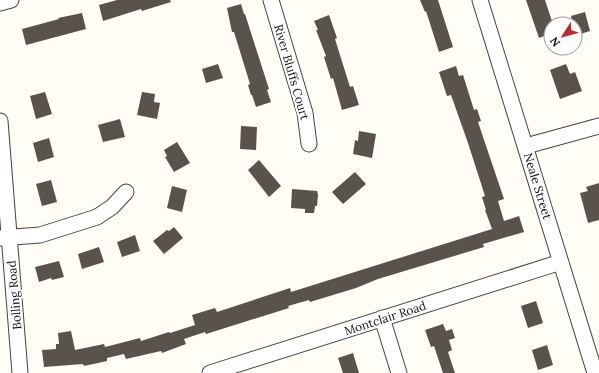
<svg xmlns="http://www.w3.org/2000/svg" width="599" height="373" viewBox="0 0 599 373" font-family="Lora,serif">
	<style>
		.building { fill: #5a524d }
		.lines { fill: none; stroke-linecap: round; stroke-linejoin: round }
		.minor-casing { stroke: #444; stroke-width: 17 }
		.minor { stroke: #fff; stroke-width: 15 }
		.labels { text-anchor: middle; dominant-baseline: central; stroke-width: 4; stroke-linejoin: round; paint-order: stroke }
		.street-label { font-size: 12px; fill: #111; stroke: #fff }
	</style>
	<rect width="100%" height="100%" fill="#fffdf5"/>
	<path class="building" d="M117,0H170L171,2L142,11L141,9L103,21L99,5Z
		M420,0H438L453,47L439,52L426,11L425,12Z
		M526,0H545L553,24H551V33L539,38Z
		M241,4L244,14H245L269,89L267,90L271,102L256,107L252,95H251L248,85L250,84L234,32H232L227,8Z
		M585,12L590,31L577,35L575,24H573L571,16Z
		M82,13L86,29L26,45L22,29L59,19L58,18Z
		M329,15L337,38L335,39L350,87L353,86L359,105L342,110L333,78L331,79L324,57L326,56L316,30H318L314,21Z
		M218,64L223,78L206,83L202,69Z
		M566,64L570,74L575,72L582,91L560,99L550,70Z
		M456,66L459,76L463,75L474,110L477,109L481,121L478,122L504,199L498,201L504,221L519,216L524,232L483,244L484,247L378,279L356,288L310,302L309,300L288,306L289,308L222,329L206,334L205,332L184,339L186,344L162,353L161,351L126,359L124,354L107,358V361L84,366L83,364L44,367L42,350L56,349V344H59L58,333L71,331L75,350L104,344L105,347L140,338L141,341L169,332L170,333L195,325L192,315L215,308L217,312L290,288L291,292L492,229L485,210H486L482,197L485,196L468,143L451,95L447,96L439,72Z
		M45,92L52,114L36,119L30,96Z
		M142,92L155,94L154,102L160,103L157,119L137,115Z
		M120,119L125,137L103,142L98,125Z
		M241,126L257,127L256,150L240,149Z
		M359,131L376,134L372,158L353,154L355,140L358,141Z
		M49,138L54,157L38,162L33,143Z
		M177,142L190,163L174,172L165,157L167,156L164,150Z
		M259,160L281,186L269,197L248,170Z
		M355,172L366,184L343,204L332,192Z
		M51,180L57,202L42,206L36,184Z
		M599,183V220L588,223L580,193L588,191L586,187Z
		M172,186L187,190L182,212L167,208Z
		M292,189L317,191L318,195L317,206H315L314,213H305V209L291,208Z
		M174,227L183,238L164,254L153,241L167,230L169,231Z
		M135,235L140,251L122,257L117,242Z
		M99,247L104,262L82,269L78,254Z
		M59,261L64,277L52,280L51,278L39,282L35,267Z
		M536,301L543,323L528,328L521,306Z
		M443,324L446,331L452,329L455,338L449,340L452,350L448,352L455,373H443L434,346L431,347L425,330Z
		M547,345L553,365L538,370L532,350Z
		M353,353L359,373H343L338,358Z"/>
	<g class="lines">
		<g class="minor-casing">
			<path id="minor" d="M271,0L305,113L309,144
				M480,0L595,373
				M0,3L11,0
				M0,121L20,373
				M526,146L599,126
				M0,238L40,235L97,217L112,207L126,192
				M382,318L399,373
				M210,373L561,262"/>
		</g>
		<use href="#minor" class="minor"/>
	</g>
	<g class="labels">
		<g class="street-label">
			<text transform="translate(292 72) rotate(74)">River Bluffs Court</text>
			<text transform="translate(538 186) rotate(73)">Neale Street</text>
			<text transform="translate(14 295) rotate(-95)">Bolling Road</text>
			<text transform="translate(385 318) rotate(-18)">Montclair Road</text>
		</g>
	</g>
	<g transform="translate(563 36) rotate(234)"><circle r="19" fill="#ffffff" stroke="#a0a0a0"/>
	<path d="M0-3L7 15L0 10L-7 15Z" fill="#c4262e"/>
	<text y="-6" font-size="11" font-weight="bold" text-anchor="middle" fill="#111111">N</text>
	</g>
</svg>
